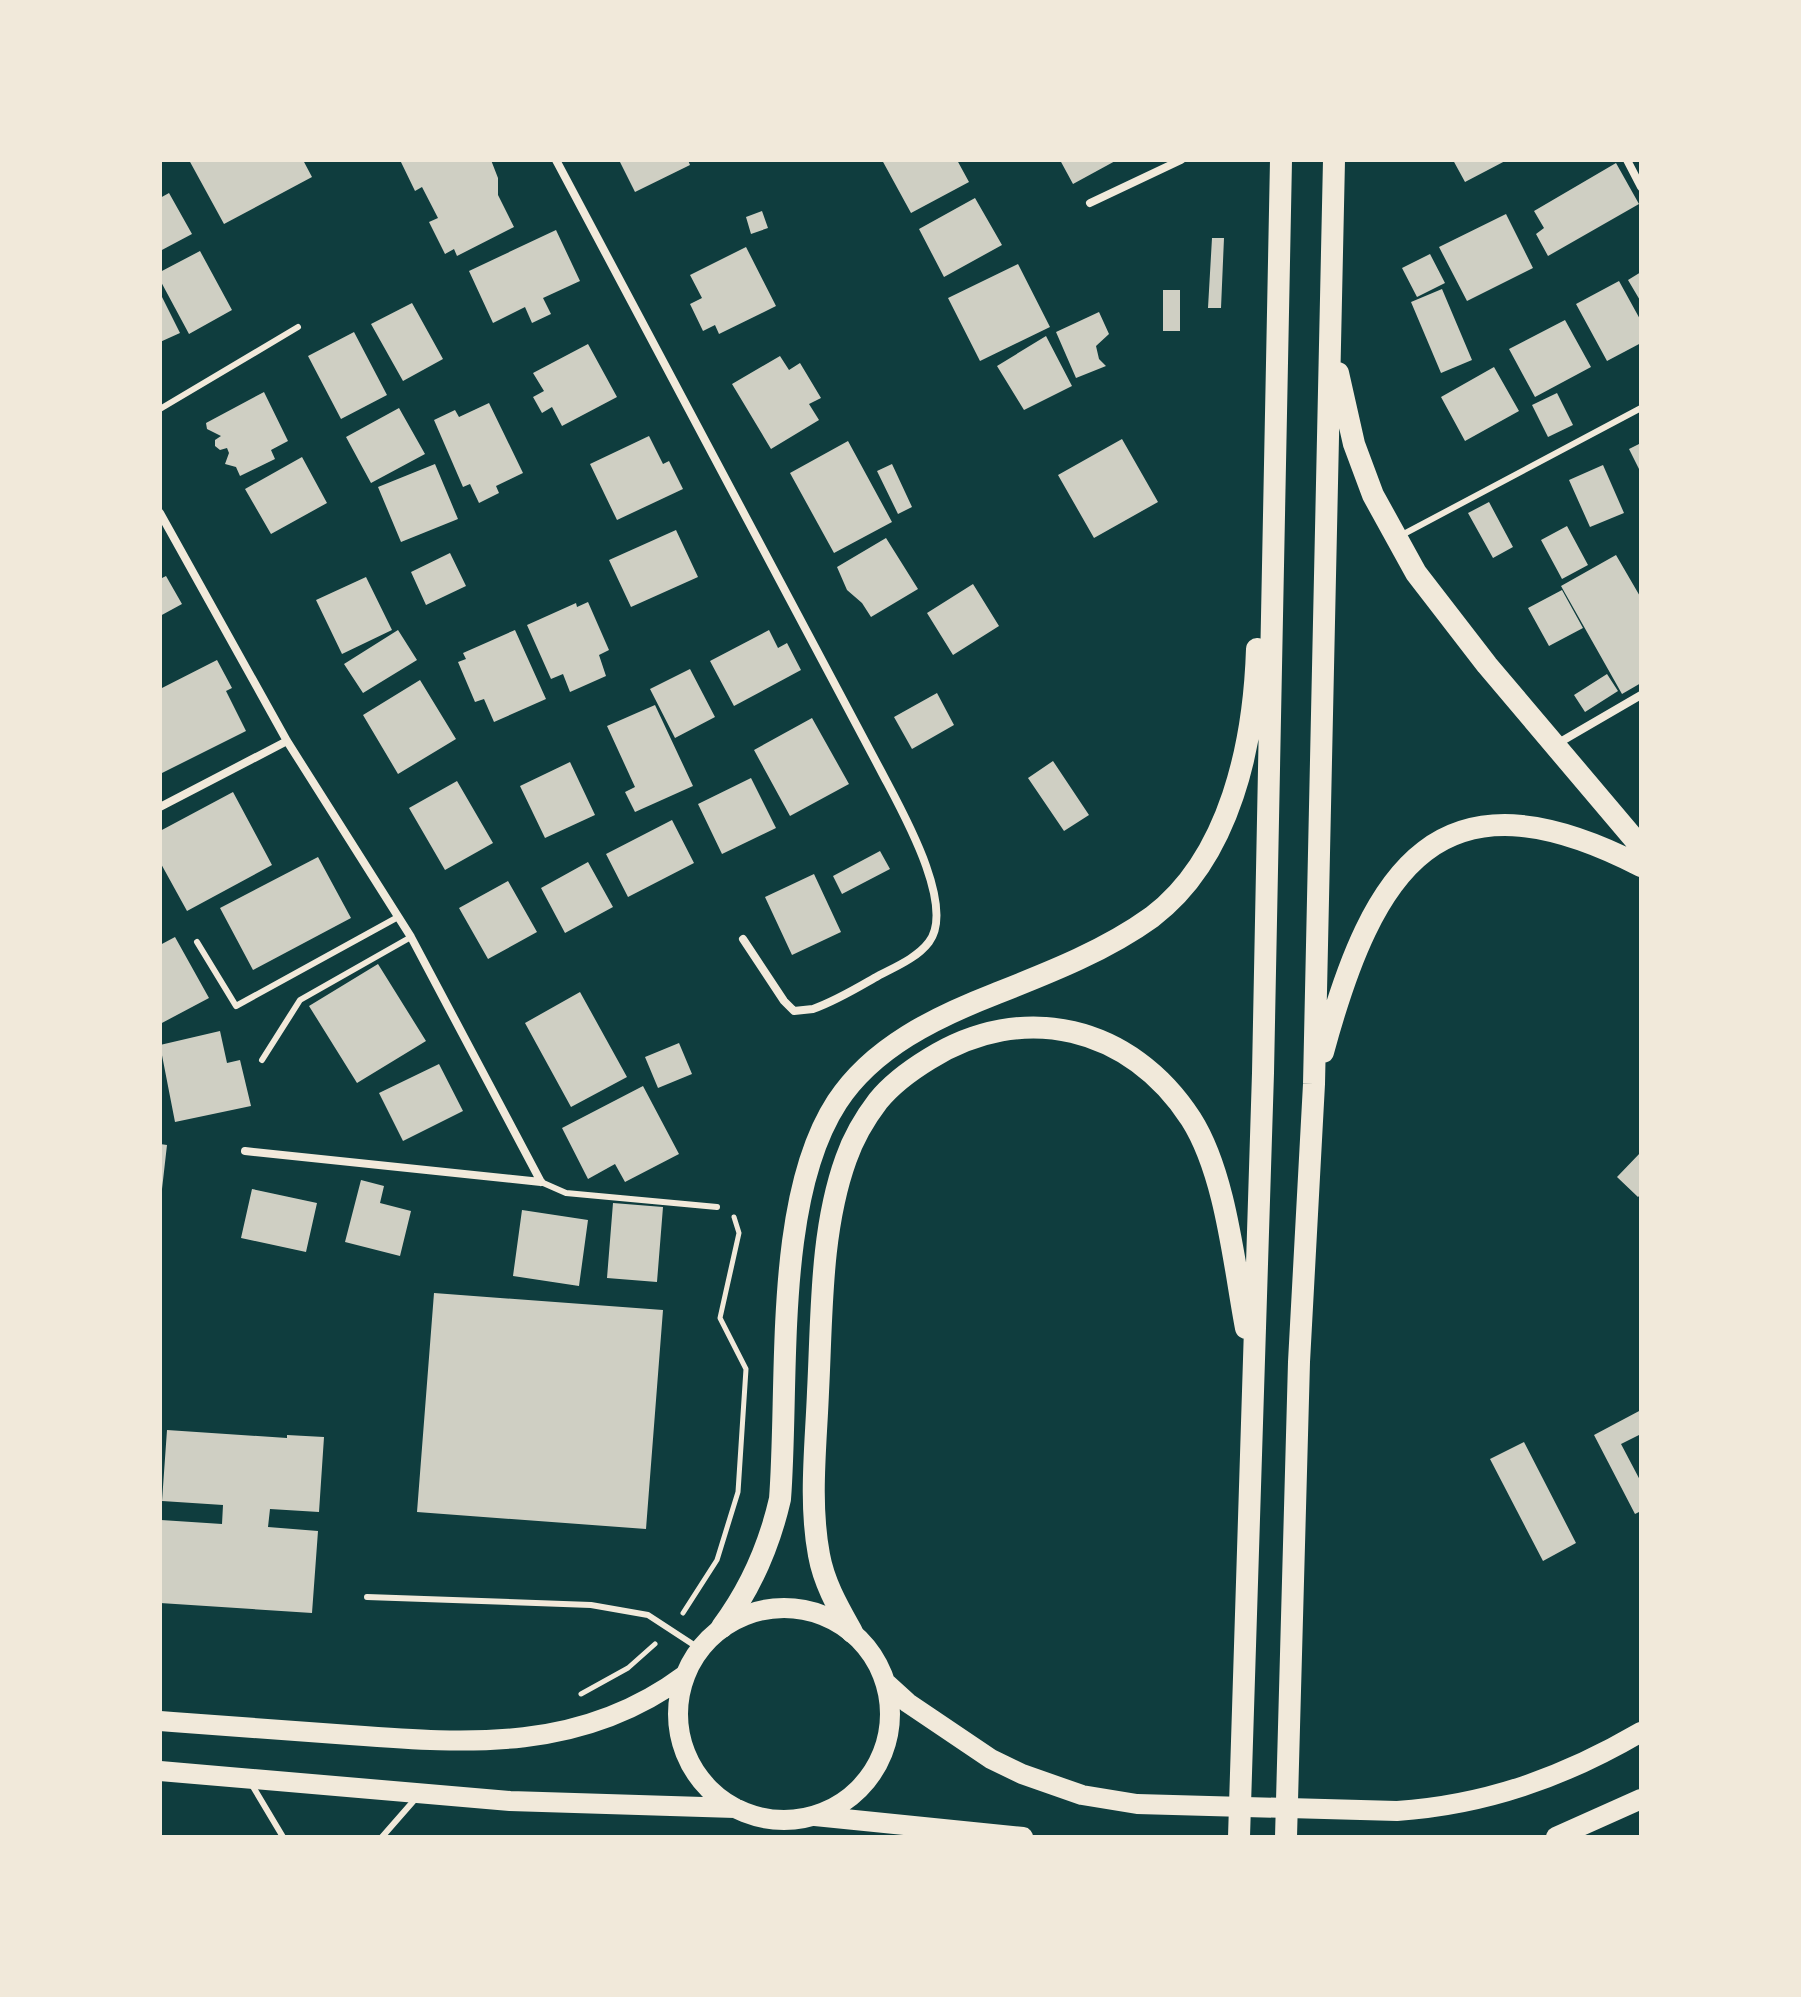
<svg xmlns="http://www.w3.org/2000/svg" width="1801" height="1997" viewBox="0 0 1801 1997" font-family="'Exo 2',sans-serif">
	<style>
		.building { fill: #cfcfc3 }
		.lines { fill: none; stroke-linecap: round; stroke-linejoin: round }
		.path { stroke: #f1e9da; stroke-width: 5 }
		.service { stroke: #f1e9da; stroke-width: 6 }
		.minor { stroke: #f1e9da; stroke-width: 8 }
		.primary { stroke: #f1e9da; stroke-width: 20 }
		.trunk { stroke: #f1e9da; stroke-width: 22 }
	</style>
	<rect width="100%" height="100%" fill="#0f3d3e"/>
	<path class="building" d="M189,160H303L312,177L224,224Z
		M400,160H491L498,178V195L514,227L457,256L454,249L445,254L429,222L438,218L422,187L415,191Z
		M619,160H688L690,165L635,192Z
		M882,160H957L969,182L911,213Z
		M1060,160H1117L1073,184Z
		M1453,160H1507L1465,182Z
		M1616,163L1639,204L1548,256L1536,234L1544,228L1534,211Z
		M169,193L192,234L160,251V198Z
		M975,198L1002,245L944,277L919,229Z
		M762,211L768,228L751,234L746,217Z
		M1506,214L1533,268L1467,301L1439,247Z
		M556,230L580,281L543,298L551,314L532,323L525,307L493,323L469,271Z
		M1212,238H1224L1221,308H1208Z
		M746,247L776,306L719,334L715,325L703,331L690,304L702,298L690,275Z
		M200,251L232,310L189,334L160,280V272Z
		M1430,254L1445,283L1417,297L1402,268Z
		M1018,264L1050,327L980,361L948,298Z
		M1641,272V302L1628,280Z
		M1619,281L1641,321V343L1607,361L1576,304Z
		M1442,289L1472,360L1441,373L1411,302Z
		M1163,290H1180V331H1163Z
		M160,293L180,333L160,342Z
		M412,303L443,359L403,381L371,324Z
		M1099,312L1109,334L1096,346L1099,359L1106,366L1076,378L1056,332Z
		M1565,320L1591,367L1535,397L1509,349Z
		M354,332L387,395L341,419L308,356Z
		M1046,336L1072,386L1024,410L997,366Z
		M588,344L617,397L562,426L552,407L542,413L533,397L544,391L533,373Z
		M780,356L789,370L800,363L821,398L809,404L819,420L771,449L732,384Z
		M1494,367L1519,411L1465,441L1441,397Z
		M264,392L288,441L271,450L275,459L240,476L236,467L225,464L229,453L227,448L220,450L215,446V440L221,436L207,429L206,423Z
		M1557,393L1573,425L1548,437L1532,405Z
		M489,403L523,473L496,486L499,493L479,503L470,484L463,487L434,420L455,410L459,417Z
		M399,408L425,454L371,483L346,437Z
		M649,436L663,464L669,461L683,489L617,520L590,464Z
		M1122,439L1158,502L1094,538L1058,475Z
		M848,441L892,522L834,553L790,473Z
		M1641,443V473L1629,449Z
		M302,457L327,503L271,534L245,489Z
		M435,464L458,519L401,542L378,487Z
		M892,464L912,507L898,514L877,471Z
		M1603,465L1624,513L1590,527L1569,480Z
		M1489,502L1513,547L1493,558L1468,513Z
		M1567,526L1588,565L1562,579L1541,540Z
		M676,530L698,577L631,607L609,560Z
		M886,538L918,589L871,617L862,603L847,590L837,567Z
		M450,553L466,586L426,605L411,572Z
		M1616,555L1641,598V683L1622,694L1561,586Z
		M166,576L182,604L160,616V579Z
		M366,577L392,630L342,654L316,600Z
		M973,584L999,626L953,655L927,613Z
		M1562,590L1583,628L1549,646L1528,608Z
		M588,602L609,650L599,655L606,676L570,692L563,674L551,679L527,625L576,603L577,607Z
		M398,630L417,660L363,693L344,664Z
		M515,630L546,699L494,722L484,699L475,702L458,662L466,659L463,653Z
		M769,630L778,648L787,643L801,670L734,706L710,661Z
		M217,660L232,688L226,691L246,731L160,774V689Z
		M690,669L715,717L675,738L650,689Z
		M1607,674L1618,691L1585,712L1574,695Z
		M420,680L456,739L398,774L363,715Z
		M937,693L954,725L912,749L894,717Z
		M655,705L693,786L635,812L625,792L635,787L607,726Z
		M812,718L849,784L790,816L754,750Z
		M1053,761L1089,815L1064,831L1028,778Z
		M570,762L595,815L545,838L520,786Z
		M751,778L776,828L722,854L698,804Z
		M457,781L493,843L445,870L409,808Z
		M233,792L272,865L187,911L160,862V831Z
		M672,820L694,863L628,897L606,854Z
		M880,851L890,869L842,894L833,876Z
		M318,857L351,918L253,970L220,908Z
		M588,862L613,907L565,933L541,888Z
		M814,874L841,932L792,955L765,897Z
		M508,881L537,932L488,959L459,908Z
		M175,937L209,998L160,1024V945Z
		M378,964L426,1041L357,1083L309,1006Z
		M580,992L627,1077L571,1107L525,1023Z
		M220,1031L227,1063L240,1060L251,1106L175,1122L160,1045Z
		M679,1043L692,1074L658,1088L645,1057Z
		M439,1064L463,1111L403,1141L379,1093Z
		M643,1086L679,1154L625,1182L615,1164L588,1179L562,1128Z
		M160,1144L167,1145L162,1189H160Z
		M1641,1152V1194L1638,1197L1617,1177Z
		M361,1180L384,1186L380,1203L411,1211L400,1256L345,1242Z
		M252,1189L317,1203L306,1252L241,1238Z
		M613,1203L663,1207L657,1282L607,1278Z
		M522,1210L588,1220L579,1286L513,1276Z
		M434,1293L663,1310L646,1529L417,1512Z
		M1641,1410V1434L1621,1444L1641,1482V1511L1635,1514L1594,1435Z
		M167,1430L287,1438V1435L324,1437L319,1512L270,1509L268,1527L318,1531L312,1613L160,1603L161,1520L222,1524L223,1505L162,1501Z
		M1524,1442L1576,1543L1543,1561L1490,1459Z"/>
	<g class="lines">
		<path class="path" d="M683,1613L717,1560L738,1492L746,1369L720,1318L739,1233L734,1217
			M581,1694L628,1668L655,1644"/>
		<path class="service" d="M160,409L298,327
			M1400,536L1641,408
			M197,942L236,1006L398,917
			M262,1060L300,1000L411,937
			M541,1182L566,1193L717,1207
			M367,1597L591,1605L648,1615L700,1649
			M252,1785L283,1837
			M382,1837L417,1797"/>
		<path class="minor" d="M556,160L881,771C899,806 957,905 929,942C917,958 895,967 878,976C857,988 836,1001 813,1009L794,1011L784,1001L743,939
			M1627,160L1641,187
			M1090,203L1181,160
			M160,513L287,741L411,937L541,1182
			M1555,745L1641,695
			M160,807L287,741
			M245,1151L541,1182"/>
		<path class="primary" d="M678 1714a106 106 0 1 1 212 0a106 106 0 1 1-212 0Z
			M886,1683L908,1703L991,1759L1022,1774L1082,1795L1137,1804L1397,1811C1486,1805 1564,1777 1641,1732
			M160,1721C223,1726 286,1730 350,1735C470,1744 582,1752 685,1675
			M160,1771L510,1801L735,1808
			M815,1816L1023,1837
			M1556,1837L1641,1799"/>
		<path class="trunk" d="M1338,373L1354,444L1373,495L1416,573L1487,665L1641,847
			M1323,1052C1373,868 1439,762 1641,866
			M722,1627C751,1588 769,1547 780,1499C789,1383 773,1200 837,1102C873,1047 936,1017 995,994C1048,973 1105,951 1152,917C1231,857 1254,742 1257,649
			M852,1632C838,1607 824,1583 819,1555C809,1502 816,1445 818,1392C822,1316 820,1231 846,1159C853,1139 865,1118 878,1101C891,1085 911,1070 929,1059C1023,1000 1131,1026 1191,1119C1226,1174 1234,1265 1246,1328
			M1239,1837L1263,1073L1281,160
			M1286,1837L1299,1362L1314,1084L1334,160"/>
	</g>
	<rect width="1801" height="1997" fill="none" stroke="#f1e9da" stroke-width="324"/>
</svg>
